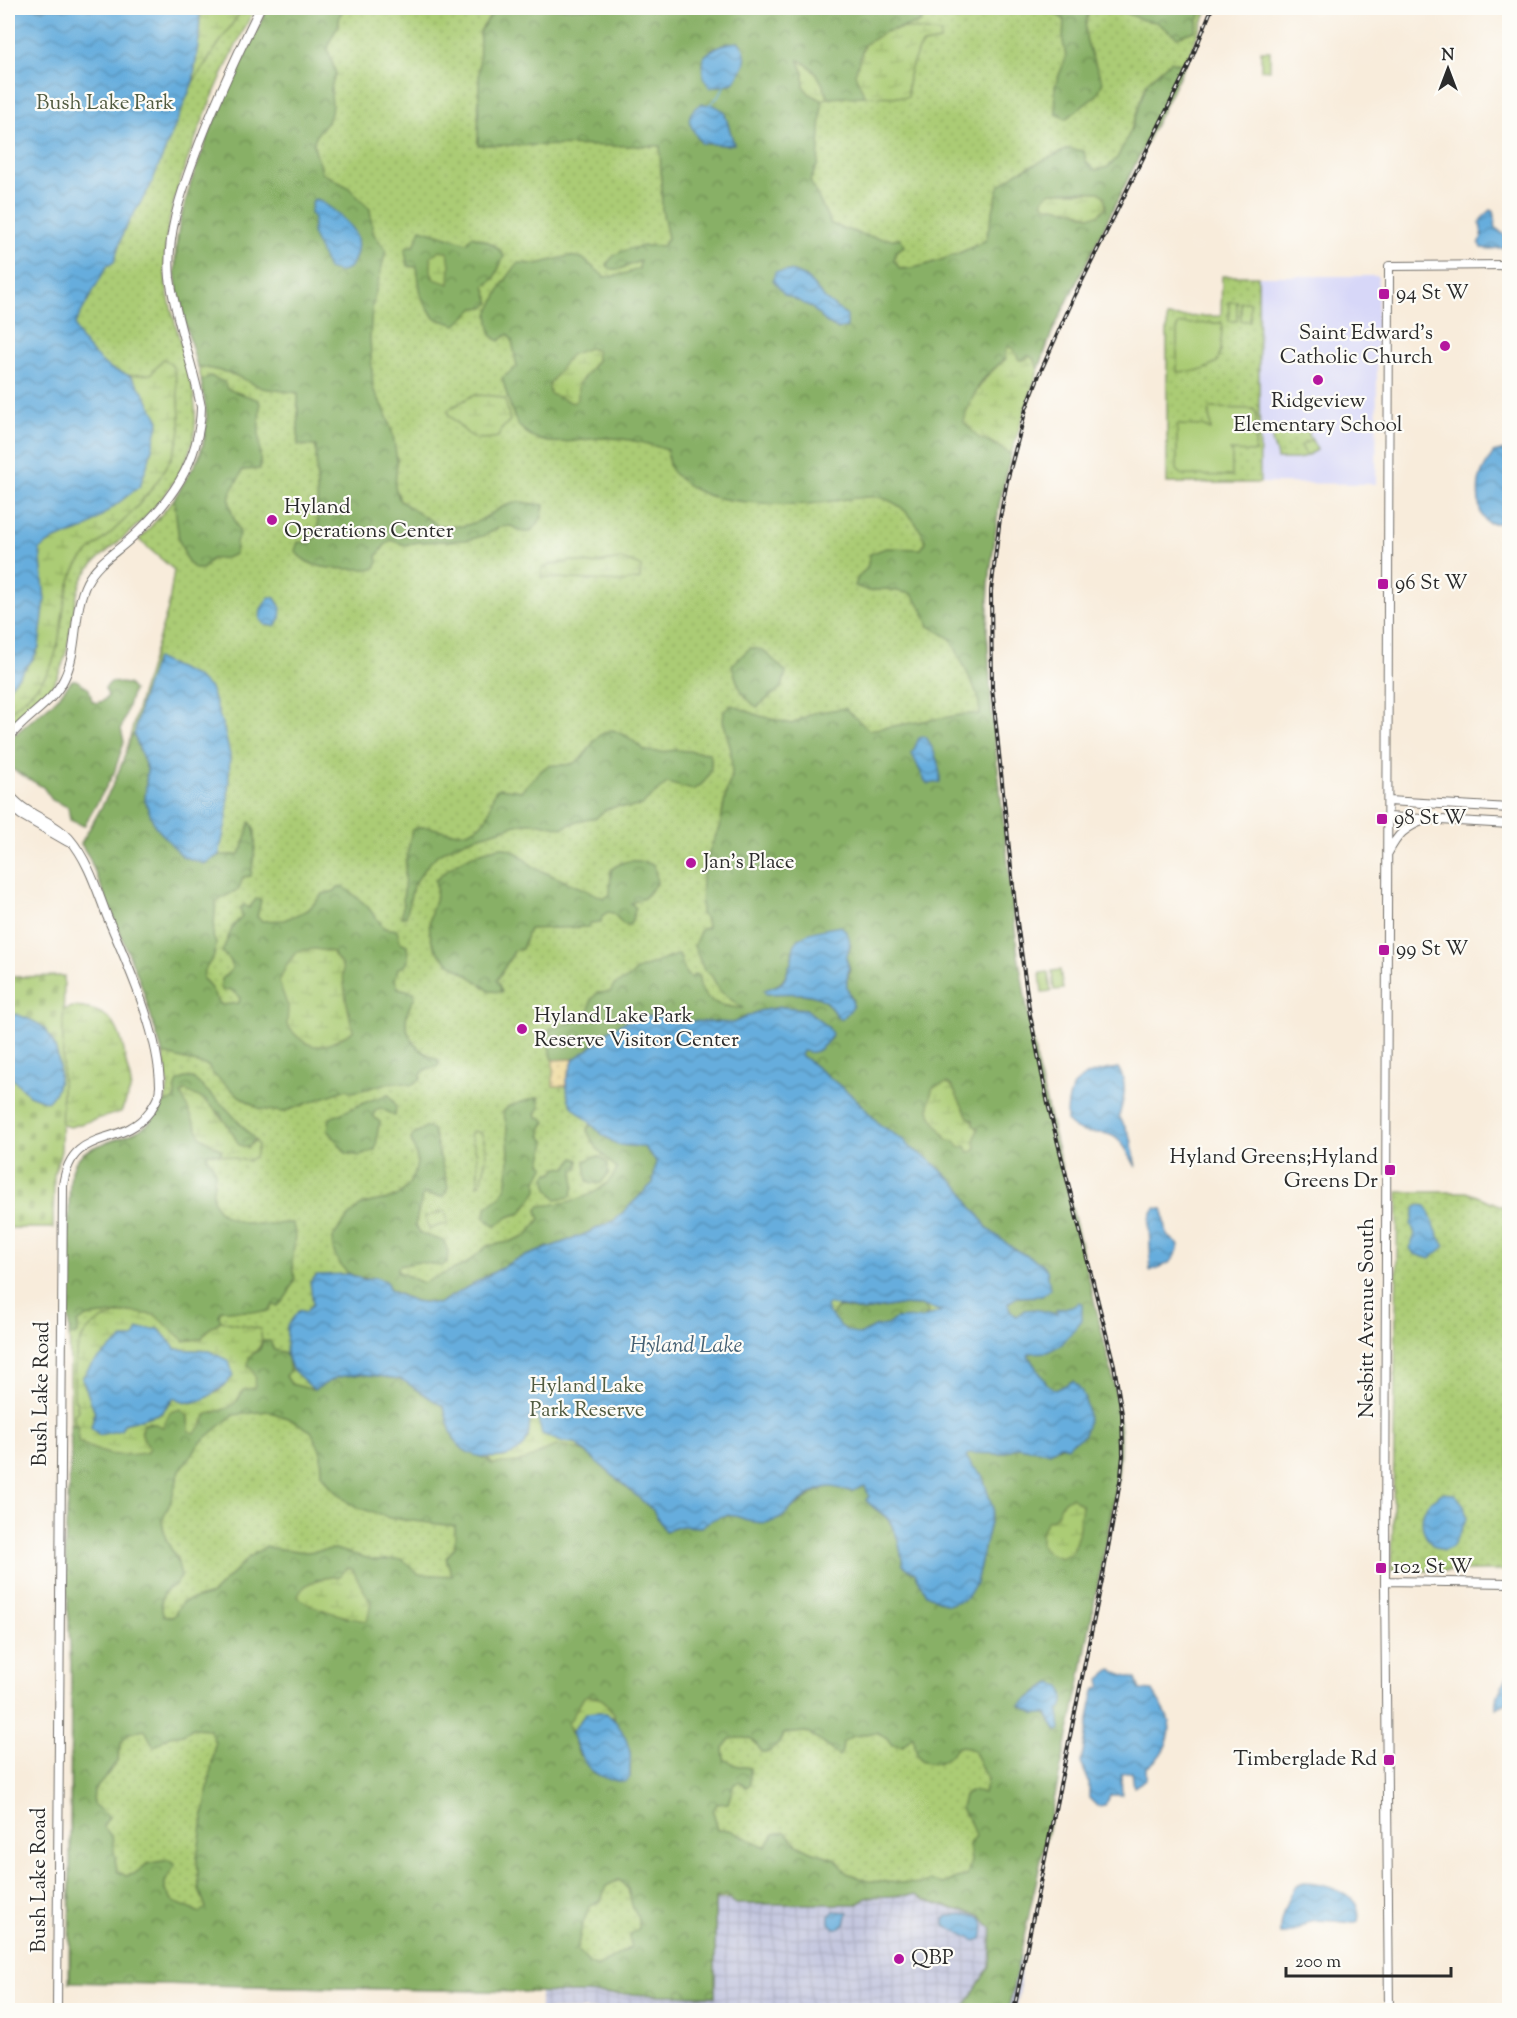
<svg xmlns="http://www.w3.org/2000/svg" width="1517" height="2018" viewBox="0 0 1517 2018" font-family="'Sorts Mill Goudy',serif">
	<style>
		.built { fill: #d7d7f8 }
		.industrial { fill: url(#industrial-grid) }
		.green { fill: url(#green-dots); stroke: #6b7c50; stroke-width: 1.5 }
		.forest { fill: url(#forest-crowns); stroke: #5a6e48; stroke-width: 1.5; fill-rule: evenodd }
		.wetland { fill: url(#wetland-marsh); stroke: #6b7c50; stroke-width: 1.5; fill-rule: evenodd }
		.sand { fill: url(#sand-dots); stroke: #8c8264; stroke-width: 1.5 }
		.cemetery { fill: url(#cemetery-stones); stroke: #6b7c50; stroke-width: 1.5 }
		.pitch { fill: #abcc74; stroke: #6b7c50; stroke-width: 1.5 }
		.water { fill: url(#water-waves); stroke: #486c84; stroke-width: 1.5; fill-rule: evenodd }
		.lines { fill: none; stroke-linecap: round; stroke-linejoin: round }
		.stream { stroke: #66addd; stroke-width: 1.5 }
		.secondary-casing { stroke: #736f69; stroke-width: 10 }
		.secondary { stroke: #fff; stroke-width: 8 }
		.rail-casing { stroke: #2b2b2b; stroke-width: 4 }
		.rail { stroke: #fdfcf7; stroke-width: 1.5; stroke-dasharray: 4.5; stroke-linecap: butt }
		.poi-dot { fill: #b5179e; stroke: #fdfcf7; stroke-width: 2 }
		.labels { text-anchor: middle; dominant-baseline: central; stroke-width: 4.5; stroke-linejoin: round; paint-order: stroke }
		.park-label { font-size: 21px; fill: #515b41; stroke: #fdfcf7 }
		.poi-label { font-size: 21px; fill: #2b2b2b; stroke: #fdfcf7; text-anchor: start }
		.street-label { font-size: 21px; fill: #2b2b2b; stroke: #fdfcf7 }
		.water-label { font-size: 22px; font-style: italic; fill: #435f72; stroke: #fdfcf7 }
	</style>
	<defs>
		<pattern id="industrial-grid" width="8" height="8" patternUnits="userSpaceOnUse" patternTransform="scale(1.5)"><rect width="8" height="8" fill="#bfc2dd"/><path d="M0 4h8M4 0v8" fill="none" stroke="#a4a7be"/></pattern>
		<pattern id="green-dots" width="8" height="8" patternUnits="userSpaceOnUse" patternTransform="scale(1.5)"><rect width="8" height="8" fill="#abcc74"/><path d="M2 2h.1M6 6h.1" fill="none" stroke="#93af65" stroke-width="1.8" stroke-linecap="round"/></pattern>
		<pattern id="forest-crowns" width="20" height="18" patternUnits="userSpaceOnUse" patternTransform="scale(1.5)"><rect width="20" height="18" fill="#88b066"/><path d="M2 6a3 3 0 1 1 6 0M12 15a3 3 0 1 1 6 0" fill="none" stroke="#6f8f54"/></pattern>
		<pattern id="wetland-marsh" width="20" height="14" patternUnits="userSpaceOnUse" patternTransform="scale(1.5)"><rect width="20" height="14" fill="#abcc74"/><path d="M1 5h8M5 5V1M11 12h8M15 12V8" fill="none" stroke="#93af65"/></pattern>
		<pattern id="sand-dots" width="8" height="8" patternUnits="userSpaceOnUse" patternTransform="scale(1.5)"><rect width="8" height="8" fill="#eeda9e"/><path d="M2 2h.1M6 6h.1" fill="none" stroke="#cb8" stroke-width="1.8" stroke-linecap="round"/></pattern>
		<pattern id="cemetery-stones" width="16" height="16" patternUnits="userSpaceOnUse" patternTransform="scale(1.5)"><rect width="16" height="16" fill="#abcc74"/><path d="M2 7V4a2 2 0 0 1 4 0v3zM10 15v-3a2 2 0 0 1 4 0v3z" fill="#93af65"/></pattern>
		<pattern id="water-waves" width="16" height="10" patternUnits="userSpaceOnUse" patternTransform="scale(1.5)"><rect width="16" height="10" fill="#66addd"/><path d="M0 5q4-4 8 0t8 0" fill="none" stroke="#548db3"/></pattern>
	</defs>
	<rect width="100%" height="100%" fill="#fdfcf7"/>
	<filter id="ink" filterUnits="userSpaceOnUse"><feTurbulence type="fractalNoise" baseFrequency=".0167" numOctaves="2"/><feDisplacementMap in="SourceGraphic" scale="12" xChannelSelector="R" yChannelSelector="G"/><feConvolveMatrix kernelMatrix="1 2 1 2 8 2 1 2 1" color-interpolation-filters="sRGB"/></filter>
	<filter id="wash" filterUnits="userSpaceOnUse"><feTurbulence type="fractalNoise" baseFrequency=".008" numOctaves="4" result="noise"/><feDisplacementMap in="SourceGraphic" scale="24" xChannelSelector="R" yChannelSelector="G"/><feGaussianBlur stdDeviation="1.35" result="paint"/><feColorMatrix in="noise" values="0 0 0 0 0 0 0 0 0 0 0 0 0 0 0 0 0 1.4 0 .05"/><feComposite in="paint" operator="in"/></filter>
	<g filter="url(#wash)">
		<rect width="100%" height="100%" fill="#f8ecdb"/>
		<path class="built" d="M1258,276H1378L1376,484L1260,483Z"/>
		<path class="industrial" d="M915,1895L1001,1915L1021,1944V1985L1016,2010H540V1993L715,1996V1899Z"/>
		<path class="green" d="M8,8H255C231,54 210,99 192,148C177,188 163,228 165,271C168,326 207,391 192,444C181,480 151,514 123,538C108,551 91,562 82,580C75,594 74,612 71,628C62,685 51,691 8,726Z
			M268,8H1208L1188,58L1052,332L1015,436L999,505L989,581L987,631L992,715L1020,974L1037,1066L1112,1374C1116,1395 1119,1416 1120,1437C1121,1489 1104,1551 1094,1603C1076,1700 1055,1796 1034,1892L715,1899V1996L69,1982L71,1666L65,1545L71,1455L68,1230L71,1173L75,1163L83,1153L94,1147L135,1133L148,1124L159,1113L166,1098L168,1087L164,1058L141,984L89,857L81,843L111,792L125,757L140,698L168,609L174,570L139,540C177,497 217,455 204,392C200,370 192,348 186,326C179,299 173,274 176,245C180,213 191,183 202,153C210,133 216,113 225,93C238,64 253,36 268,8Z
			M1222,276H1258L1260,483H1167V317L1221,316Z
			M1296,425H1310L1309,435L1317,450L1299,459H1277C1277,450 1271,446 1272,437L1283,430L1293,432Z
			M1398,1192H1467L1509,1209V1571H1392Z"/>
		<path class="forest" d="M268,8H344L339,17V24L330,41L328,50L336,74C325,95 336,101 330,116C326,128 314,131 314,145C314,152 321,163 322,173L348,187L370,209L373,233L386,250L372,307L370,338L373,389L384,408L393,435L397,461L395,487L400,501L439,526H464L479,521L504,506L519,502L544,505L542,516L537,525L530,532H523L511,526L499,527L486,535L468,540L419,542L405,545L391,540L385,545L377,556L378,562L374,569C348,568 311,574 295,551L298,542L311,543L318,531L316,446L298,445V393L262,388L230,373L197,366L178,296L175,272L179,225L191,182L224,95Z
			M496,8H934L919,23L885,32L861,87L865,96L828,98C823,83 815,66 799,61L804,73V87L810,94L822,100L818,164L810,181L831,224C847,230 885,243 900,238L905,246L896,251L894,260L900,269C923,269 965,252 986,240L999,186L1018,172L1068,149L1084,151L1086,162L1095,170L1108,167L1117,158L1131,130L1147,82L1171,61L1184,66L1052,332L1038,370L1035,360L1029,356L1024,360H1019L1013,348C1005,362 991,369 981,382C974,393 969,409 964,422C978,438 993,443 1011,454L999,505L989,581L987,631L992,715L1017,949L1037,1066L1112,1374L1118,1408L1120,1438L1118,1470L1111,1512L1079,1686L1008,2010H962L990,1966L992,1929L980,1915L954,1909L923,1899L915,1895L868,1897L857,1904H736L725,1895L715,1898V1996L70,1982L71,1666L65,1545L71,1456L70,1424L149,1448C144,1440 138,1432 144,1423L155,1424L165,1420L170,1411L181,1409L188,1416V1423L203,1425L206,1415L238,1400L243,1390L249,1357L260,1349L263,1341H270L274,1350L283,1352L288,1358L290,1371L286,1376L291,1384L314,1390L337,1377L361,1374L401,1379L444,1407C448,1422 451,1440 464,1450C472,1456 485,1456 493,1464L539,1454L554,1445L573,1447L585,1452L653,1510L665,1531L682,1526L701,1527L712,1519L730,1514L756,1522L780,1519L793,1507L819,1490L830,1486L851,1491L865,1486L869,1496L866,1500C871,1507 878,1511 884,1516C898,1528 900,1548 903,1565L915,1573L926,1594L976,1583L993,1509L982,1475L972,1466L965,1456L970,1452L1000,1454L1018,1447L1050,1452C1059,1446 1069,1443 1079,1438C1096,1429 1078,1394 1073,1381L1056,1390L1047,1384L1028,1356L1030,1353C1070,1342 1066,1346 1077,1305L1056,1310L1058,1314L1025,1310L1016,1317L1010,1310L1008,1303L1017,1297L1042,1296L1041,1263L1014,1249L987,1228L977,1212L971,1207L963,1191L931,1161L908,1146L905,1141L880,1125L854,1097L801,1055L803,1051L819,1049L831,1038L828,1027L806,1009L781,1007L759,1011L733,1023L688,1021L648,1016L611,1029L589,1049L574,1059L553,1060L548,1044L550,1029L588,1017L591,1000L597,993L610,992L614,985L629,978L637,970L679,954L686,974L691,978L695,974L699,977C699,1002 721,1007 742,1008L720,991L711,975L704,970L694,946L701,929L707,928L706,919L701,914L702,878L707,857L720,825L727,788L732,777L731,750L723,720L724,711L732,705L760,716L792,724L813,713L845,708L869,730L966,714H980L978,696L951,639L929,626L922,609L912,594L886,589L869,591L855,586L858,577L867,568L870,554L886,548L921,549L926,542C917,521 902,502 878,497C864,495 833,502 818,503C792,506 732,503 707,495C696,491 676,479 670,468C668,463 668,455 667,450C647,443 624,437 603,438C572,439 544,453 519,426C512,418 506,389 502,378L517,367L512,340L508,334L499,341L491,335L488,314L502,285L518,263L537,264L569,256L582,258L605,277L621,275L639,269L640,261L620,269H610L607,265C613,248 647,244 663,246L668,238L662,210L660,146L478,145L480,31ZM727,43L730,85L710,87L711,49ZM724,111L734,144L725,145L702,143ZM1075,191L1099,192L1089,216L1075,210L1047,206L1043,202C1050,189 1061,192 1075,191ZM806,277L825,299L846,316L847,326L837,329L828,324L811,307ZM597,360L578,385H549L558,374ZM851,945L846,958L850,968L846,985L853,1001L841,1020C833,1014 830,1004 822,999C811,992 779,993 764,990C780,985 785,982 789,966L791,965L793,950ZM968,1117L973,1120L974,1141L947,1140L942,1130ZM268,1411L290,1419L311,1431L321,1452L322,1474L331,1487L351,1505L389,1518L455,1526V1547L446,1558L452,1576L418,1574L402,1559L374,1560L335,1549L306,1552L265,1547L249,1557L212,1594L182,1602L173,1617L163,1615L161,1603L164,1592L175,1585L181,1577L177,1559L166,1540L162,1521L171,1501L180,1470L200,1443L233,1415ZM1082,1505L1080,1516L1047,1522ZM352,1569L360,1585L347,1618L330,1610L316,1579L340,1576ZM1051,1683L1057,1731L1046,1714L1020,1706C1031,1698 1038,1689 1051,1683ZM592,1697C604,1696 605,1708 614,1714V1718L630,1752V1777L579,1755L568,1724L580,1707ZM193,1728L209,1729L215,1743L197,1858L199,1889L206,1908L200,1913L174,1902L165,1891V1882L175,1865L168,1860L147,1864L134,1874L126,1876L117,1871L112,1837L103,1826L109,1817L93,1804L94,1791L108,1774L118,1759L121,1743L129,1733L145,1730L154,1747L169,1736L183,1734ZM806,1732C819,1737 827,1748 839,1756L842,1751L843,1742C854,1733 863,1736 876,1732L886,1737L892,1745L903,1746L913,1736C915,1742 915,1751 918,1756C929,1771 949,1761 955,1748L963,1746L973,1750L987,1779L984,1793L971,1791L964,1795L961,1809L970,1822L975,1836L969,1844L971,1861L967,1876L956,1878L943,1884L931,1881L919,1884L869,1881L847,1873L836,1859L811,1851L797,1844L785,1832L774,1834L766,1847L729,1830H718L713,1811L717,1804L728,1803L734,1784L739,1782L746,1787L750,1784V1768L735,1765L724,1759L723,1748L730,1739C745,1737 755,1736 761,1752H769L778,1744L784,1734ZM619,1880L628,1889L633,1909L639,1918V1928L630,1935L631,1947L597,1967L589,1963L577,1950L582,1926L590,1905L601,1901L606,1886Z
			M1045,8H1091C1077,33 1093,58 1103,82L1097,95L1066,119L1056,114L1055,86L1066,57L1063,41L1064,19Z
			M1118,8H1202L1195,31L1177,37L1156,22L1143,20L1119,10Z
			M421,229L467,243L472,236C486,240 496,244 504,256L494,279L485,286L490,303L486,307L475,308L456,325L434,318L421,296L417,267L408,266L405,251L408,246H414Z
			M210,376L224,382L227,389L259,400C261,408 260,411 259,419C258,436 261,452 260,469L242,470C240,479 235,483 231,491C226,504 235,521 240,533L236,542L235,554L226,558L211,559L203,569H195L188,562L179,540L174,499L200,456L205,438L207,416L201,381Z
			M750,648L763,650L786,672L782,687L757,707C741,696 737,684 732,665Z
			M72,680H76L89,689L92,701L96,703L103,701L108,696L105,688L111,682L128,684L133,690L121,729L124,742L114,773L84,826L70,820L68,807L52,800L43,787L10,768L8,746L14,735L57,699Z
			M613,730L628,737L646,751L661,752L676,750L710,753C714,770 708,782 693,790L667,783L642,805L629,808L618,806L605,810L596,818L575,822L562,828L540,823H523L464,841L438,854L426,867L413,886L406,917H402L406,860L412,830C432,818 459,848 484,821C492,813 490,799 496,790L500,788L521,791C526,786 543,767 548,766C559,763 569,768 579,760C595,747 590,735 613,730Z
			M131,735H134L147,769L145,801L155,826L204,864L219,855H238L243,848L250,822C261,832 252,862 251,876L243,877L239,889L216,901L213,937L216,943L214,956L204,971L203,979C212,984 212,997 222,1005L239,1003L240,998L230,989L223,991L221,988L222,979L232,969L231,961L222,952L233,926L242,917L240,908L244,905L249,908L256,899L261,900L257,917L262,921L284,920L308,910L323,894L335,891L338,887H344L367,906L384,928L397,930L400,942L407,945L408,960L405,966L398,968L395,980L398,988L414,992L415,997C395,1026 411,1049 440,1061L437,1067L426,1069L421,1075V1079L411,1085C391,1077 372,1090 351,1092L347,1089L283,1112L260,1109L239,1096L213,1074L208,1066L163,1054L141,984L89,857L81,844C101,808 121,775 131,735Z
			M501,847C521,851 521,859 537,869L604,898L610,895L611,870C624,858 638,859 654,865L657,883L644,898L631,903L636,908L630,925L623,924L613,913L608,912L602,916L601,922L590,923L588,927L529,929L522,949L515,950L497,980L502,992L489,991C465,967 424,962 430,918C432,901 440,900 435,881C452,863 477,851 501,847Z
			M185,1078H193L196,1081L225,1107L255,1140L248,1148L239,1145C227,1123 209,1095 182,1094L201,1137L222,1150L220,1154L208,1153L207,1157L215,1169C216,1180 210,1191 214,1202C224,1229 269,1224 292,1223C300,1238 287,1260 295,1278C291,1289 287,1298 278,1306L273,1305L270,1310L264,1312L221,1310L219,1316L221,1321L210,1328L201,1339L184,1341L170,1330L129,1312L86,1317L78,1323V1333L69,1336C69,1295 67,1253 69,1211C69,1199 69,1186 71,1174C73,1166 78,1156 86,1152C118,1133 144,1141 165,1102L175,1100V1090L178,1081Z
			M389,1095C395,1105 397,1102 395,1116L381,1108L375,1110L374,1117L380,1122C376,1132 378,1140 375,1150L360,1156L346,1153L328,1130L330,1118C348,1111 370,1098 389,1095Z
			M539,1097L540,1108L536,1113L537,1117L543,1118L546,1122L541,1129V1136L546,1142L541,1163L545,1166L537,1181V1191L521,1213L508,1217L496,1226L492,1225L485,1217L486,1207C492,1203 501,1198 504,1191C512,1175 509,1129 503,1112L509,1106Z
			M591,1124C612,1144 616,1145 644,1147L656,1161L653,1183L615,1220L583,1235L515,1260L438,1304L414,1301L390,1290L386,1281C373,1277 362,1281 350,1274C340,1268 330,1250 333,1238C335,1232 354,1210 360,1206C370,1201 382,1201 392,1198C406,1194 416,1175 417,1162C417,1154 413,1146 411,1139L413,1135L426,1127L433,1130L448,1187L444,1197L423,1194L415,1225L421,1234L444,1241L448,1252L447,1262L442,1266L420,1262L399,1266L397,1271L423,1283L466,1264L487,1246L509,1242L527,1235L540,1219L537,1211L539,1206C567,1204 604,1197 617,1169C603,1154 594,1149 587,1129Z
			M593,1157H601L608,1164V1174L601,1183H592L587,1181L585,1161Z
			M574,1158L579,1160L578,1168L574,1171V1187L570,1197L556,1199L548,1188L545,1177L548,1174L554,1172L558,1167L566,1168Z
			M899,1305L923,1306L928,1311V1314L924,1318L895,1319L887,1325L874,1327L860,1335L849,1333L832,1319V1315L838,1307L863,1311Z"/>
		<path class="wetland" d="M200,8H243L193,82L199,38Z
			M904,28L941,33L940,41L923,44C911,61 907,76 908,97L865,96L855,74L864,45L885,32Z
			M799,60C814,67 823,82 828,98L822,100L810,94L804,87V73Z
			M1052,192H1099L1104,196L1106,207L1098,215L1089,216L1074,210L1047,206L1042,202L1046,195Z
			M440,250L448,252L450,265L449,284L434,279L431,271V256Z
			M1008,347L1013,348L1019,360H1024L1029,356L1035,360L1038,370L1011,454L989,441L980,439L964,422C969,397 986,374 1006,359L1005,353Z
			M589,348L596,350L597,360L578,385V399L573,403L550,394L549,385L570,355Z
			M163,359C176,363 176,377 177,389C179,402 181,416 180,430C176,465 138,508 113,531C102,541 85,553 77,566C59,597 65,634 51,666C43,684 22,701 8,713V689L33,659L39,647L40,549L55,539L85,529L110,508L148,400L130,375L151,374Z
			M473,395L495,396L505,399L510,420L501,430L498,437C492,438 483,440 477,438C465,436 459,422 449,416L448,410Z
			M621,559L641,566L640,579L622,582L541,577L542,569L552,564L572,561L592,564Z
			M315,949L332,952L342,966L346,999L353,1031C324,1049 310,1055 287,1025L288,1007L279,982L287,964L297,951Z
			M73,1007C112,1009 121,1026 126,1063C127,1070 131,1079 131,1086C130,1094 124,1104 121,1112L70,1127L59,1124L8,1073L55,1012Z
			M947,1083L952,1086L968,1117L973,1120V1125L978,1129L974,1141L976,1147L974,1151L969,1152L966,1146L960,1147L955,1141L947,1140C934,1116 923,1119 933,1087Z
			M186,1090C191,1095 197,1095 203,1100C220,1111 229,1127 239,1145L248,1148L255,1140L258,1145L255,1157L247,1161L220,1154L222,1150L201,1137L181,1094Z
			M473,1131L481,1133C490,1148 485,1167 481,1183L477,1185C480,1173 477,1147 470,1135Z
			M129,1312L155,1315L184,1341L201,1339L210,1328L221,1321L260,1329C264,1343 261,1348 249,1357L248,1366C256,1373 257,1379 254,1388L243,1390C233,1411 226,1408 206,1415L203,1425L194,1433L189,1431L188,1416L181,1409L170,1412L163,1427L150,1422L144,1423C138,1432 144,1440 149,1448L146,1453C115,1457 107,1456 78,1442V1427L75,1423L74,1415L78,1410L76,1401L74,1399C74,1350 73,1322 129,1312ZM159,1329L175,1349L209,1351L229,1381L219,1391L191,1403L174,1398L161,1413L124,1424L91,1427L95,1413L82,1377L123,1338H134Z
			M537,1416L561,1442L575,1443L585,1452C551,1438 551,1451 522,1461C513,1463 503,1463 493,1464L487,1458L505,1457L528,1439L530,1417Z
			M1072,1497L1082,1505L1078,1534L1072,1553L1061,1558L1048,1553L1041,1546C1041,1538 1040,1530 1046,1523C1052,1515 1047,1524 1054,1518C1062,1510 1057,1502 1072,1497Z
			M347,1568L352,1569L371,1603L367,1621C352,1619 305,1607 298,1596C305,1579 324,1578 340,1576Z
			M587,1695C593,1698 600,1696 605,1702C609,1707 608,1710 614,1714V1718L601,1712L586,1713L572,1732L568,1724L584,1697Z"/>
		<path class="sand" d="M574,1059L566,1080V1086H553V1060Z"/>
		<path class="cemetery" d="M64,976L61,1151L54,1175L53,1228H8V977Z"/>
		<path class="pitch" d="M1261,51H1270V70H1261Z
			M1229,302H1237V321H1229Z
			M1241,302H1250V321H1241Z
			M1222,323L1221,350L1217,362L1204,370L1177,372V327L1180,324Z
			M1209,408L1253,409L1256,412L1255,452L1230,451L1232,456V476L1182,475L1177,471V425L1202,426L1211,430Z
			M1312,440L1317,450L1306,456L1301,445Z
			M1060,970L1063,989L1054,990L1052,971Z
			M1048,972L1051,991L1042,992L1040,973Z
			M445,1211L448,1223L429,1229L425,1217Z"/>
		<path class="water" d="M8,8H200L199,38L193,82L150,187L124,230L114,262L107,266L75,324C75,337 101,364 114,370C119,372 127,373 131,377C143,389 151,406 159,421L149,460L140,486L85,529L55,539L40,549L45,600L39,647L33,659L8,689Z
			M739,42C752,57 743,69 733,83L710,88L703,77V58C713,47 723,43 739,42Z
			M701,104L714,105L724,111L734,144L725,145L701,143C691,127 681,116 701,104Z
			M315,199C328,204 351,223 356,236C360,246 356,264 346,270C341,274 334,271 328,269L312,233L314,219L310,213L313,200Z
			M1491,210L1493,211L1496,228L1509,239L1508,247L1490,249L1481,248L1479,242L1482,237C1481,219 1475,224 1491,210Z
			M791,271L806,277L825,299L847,316V327L837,329L828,324L811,307L784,294L773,280L775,272Z
			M1509,449V519L1504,520L1502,523C1497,523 1491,524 1487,522C1477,516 1477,484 1481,475C1484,467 1489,460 1493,453Z
			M269,597L275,598L281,608L280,620L275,626L265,625L260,619L261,609Z
			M156,658L195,676L210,688L224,729L230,755L227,818L219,855L204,864L182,856L155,826L145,801L147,769L134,735L141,702Z
			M924,737H926C934,750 941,767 940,782L928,784L925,781L912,754L919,738Z
			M841,926C852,936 851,945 846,958C852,973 845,975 847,987C852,1007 860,1001 841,1020C834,1014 832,1008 826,1002C813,990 783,994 766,994L764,990C781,985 785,984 789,966L791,964C793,958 792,950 795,944C802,931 827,929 841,926Z
			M781,1007L806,1009L828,1027L832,1034C830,1040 820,1051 813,1052C810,1053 806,1051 803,1051L801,1055L854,1097L880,1125L905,1141L908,1146L931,1161L963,1191L971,1207L977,1212L987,1228L1014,1249L1041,1263L1047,1270L1050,1289L1042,1296L1017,1297L1008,1303L1010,1310L1016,1316L1025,1310L1034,1309L1057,1314L1056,1310L1076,1305L1079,1302L1082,1304V1320L1062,1344L1048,1352L1030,1353L1028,1356L1047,1384L1056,1390L1073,1381C1086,1390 1093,1422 1083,1435C1079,1441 1072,1440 1068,1447L1060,1445L1050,1452L1018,1447L1000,1454L970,1453L966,1456L972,1466L982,1475L993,1509L976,1583L967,1598L948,1605L926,1594L915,1573L903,1565C900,1548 898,1533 888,1519C882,1512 872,1508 866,1500L869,1496L865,1486C860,1487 856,1490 852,1491C840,1492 836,1483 820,1489C811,1493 800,1501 793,1507C785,1514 782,1520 770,1522C739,1527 736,1501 701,1527L682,1526L665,1531L653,1510L575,1443L561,1442L542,1434L537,1416L530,1418C529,1427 530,1437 524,1445C513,1461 478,1461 463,1449C451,1439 448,1422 444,1407L401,1379L361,1374L337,1377L314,1390L292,1369L286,1352L287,1326L299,1310L306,1312L313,1304L310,1282L317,1275L349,1274L364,1280L374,1277L386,1281L390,1291L414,1301L438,1304L515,1260L583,1235L615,1220L653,1183L656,1161L644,1147L618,1145L604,1136L572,1106L568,1098L566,1080L574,1059L589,1049L611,1029L633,1018L648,1016L688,1021L733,1023L759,1011ZM828,1304L863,1311L899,1305L923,1306L941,1311L924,1318L895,1319L887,1325L874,1327L860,1335C844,1332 834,1322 826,1308Z
			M16,1014C25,1018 39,1022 45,1029C60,1048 67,1085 47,1102L29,1095L8,1074V1016Z
			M1118,1068C1128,1083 1124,1099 1119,1116L1131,1138L1136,1167C1130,1157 1124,1142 1113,1136C1096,1128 1086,1140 1067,1122C1066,1081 1079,1074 1118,1068Z
			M1419,1205L1426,1206C1433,1219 1436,1235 1445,1246L1430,1259L1414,1254L1410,1248L1415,1234L1411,1224L1416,1206Z
			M1155,1208L1163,1209L1167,1235L1179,1245C1175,1264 1166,1265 1150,1271C1150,1263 1151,1254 1150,1246C1150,1231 1146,1221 1155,1208Z
			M138,1329H159L176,1349L209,1351L229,1361L233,1376C225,1386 202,1405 188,1402C184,1402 179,1399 174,1398L161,1413L124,1424L121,1430L99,1435L91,1427L95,1413L82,1378L91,1365L123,1338H134Z
			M1442,1493L1455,1494L1464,1505L1467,1519L1452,1547L1444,1551C1425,1546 1416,1523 1427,1505C1430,1500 1437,1497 1442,1493Z
			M1111,1670L1136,1679L1140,1690L1153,1691C1158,1700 1167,1712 1169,1722C1173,1740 1160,1759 1146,1768V1779L1134,1787L1132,1772L1121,1774L1122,1795H1110L1105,1805L1097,1806L1089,1798V1782L1081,1763L1094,1691L1101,1686L1100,1679Z
			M1509,1673V1702L1496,1708L1498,1695Z
			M1051,1683L1061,1686C1064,1696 1067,1704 1059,1711L1061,1730L1057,1731L1047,1714H1036L1020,1705C1032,1698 1038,1690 1051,1683Z
			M601,1712C617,1716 627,1738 630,1753C631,1761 629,1769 630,1777L625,1782C590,1779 581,1763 572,1732L586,1713Z
			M1304,1883C1324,1883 1365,1894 1358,1921L1356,1923C1345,1923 1321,1918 1311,1921C1300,1925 1294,1936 1280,1934C1278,1926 1288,1893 1295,1887C1297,1885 1301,1884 1304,1883Z
			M834,1911L848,1912L845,1924L841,1928H834L829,1923V1916Z
			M948,1916C971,1916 990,1908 982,1939L975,1941L945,1925L944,1919Z"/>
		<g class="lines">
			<path class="stream" d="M708,106L719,96L724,86"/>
		</g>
	</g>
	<g filter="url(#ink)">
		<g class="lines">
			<g class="secondary-casing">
				<path id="secondary" d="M8,739C24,717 52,704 64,679C79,649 72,612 87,582C97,563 115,553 129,540C169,504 200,463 201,407C193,364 176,322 170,278C166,237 180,196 194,158C213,106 236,57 260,8
					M8,792C22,814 52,819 69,838C88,860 97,890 107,916C128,966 159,1032 160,1086C160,1096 155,1103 150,1111C121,1150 71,1124 63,1186L57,2010
					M1388,801L1510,808
					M8,804L21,815L68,842
					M1388,817L1510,824
					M1388,853C1398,834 1404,828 1424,820
					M1385,1581L1510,1583
					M1389,2010L1385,1581L1389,266L1510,265"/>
			</g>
			<use href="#secondary" class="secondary"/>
			<g class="rail-casing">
				<path id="rail" d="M1014,2010L1104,1570L1121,1476L1123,1455L1122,1414L1114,1365L1048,1104L1030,1015L1016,915L992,687L991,591L1000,518L1007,481L1026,409L1039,375L1075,295L1189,65L1212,8"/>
			</g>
			<use href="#rail" class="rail"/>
		</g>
	</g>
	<g class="poi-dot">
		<rect x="1378" y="288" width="12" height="12" rx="3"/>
		<circle cx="1445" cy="346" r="6"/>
		<circle cx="1318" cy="380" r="6"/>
		<circle cx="272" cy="520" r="6"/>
		<rect x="1377" y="578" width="12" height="12" rx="3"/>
		<rect x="1376" y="813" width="12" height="12" rx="3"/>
		<circle cx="691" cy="863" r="6"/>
		<rect x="1378" y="944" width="12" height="12" rx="3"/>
		<circle cx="522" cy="1029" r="6"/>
		<rect x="1384" y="1164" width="12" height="12" rx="3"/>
		<rect x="1375" y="1562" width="12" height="12" rx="3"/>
		<rect x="1383" y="1754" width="12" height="12" rx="3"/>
		<circle cx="899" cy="1959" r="6"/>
	</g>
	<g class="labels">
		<g class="park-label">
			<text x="105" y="104">Bush Lake Park</text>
			<text x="587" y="1387">Hyland Lake<tspan x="587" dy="24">Park Reserve</tspan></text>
		</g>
		<g class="poi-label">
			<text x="1396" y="294">94 St W</text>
			<text x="1433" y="334" text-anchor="end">Saint Edward's<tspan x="1433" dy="24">Catholic Church</tspan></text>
			<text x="1318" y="402" text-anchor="middle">Ridgeview<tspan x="1318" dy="24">Elementary School</tspan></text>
			<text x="284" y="508">Hyland<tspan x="284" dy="24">Operations Center</tspan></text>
			<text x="1395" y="584">96 St W</text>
			<text x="1394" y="819">98 St W</text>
			<text x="703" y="863">Jan's Place</text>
			<text x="1396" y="950">99 St W</text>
			<text x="534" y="1017">Hyland Lake Park<tspan x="534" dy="24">Reserve Visitor Center</tspan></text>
			<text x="1378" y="1158" text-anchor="end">Hyland Greens;Hyland<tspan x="1378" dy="24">Greens Dr</tspan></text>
			<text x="1393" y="1568">102 St W</text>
			<text x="1377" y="1760" text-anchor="end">Timberglade Rd</text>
			<text x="911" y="1959">QBP</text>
		</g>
		<g class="street-label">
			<text transform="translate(1368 1318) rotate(-90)">Nesbitt Avenue South</text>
			<text transform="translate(42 1394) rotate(-89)">Bush Lake Road</text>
			<text transform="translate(40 1880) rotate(-90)">Bush Lake Road</text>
		</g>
		<g class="water-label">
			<text x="686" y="1347">Hyland Lake</text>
		</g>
	</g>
	<rect width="1517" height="2018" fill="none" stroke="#fdfcf7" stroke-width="30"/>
	<g transform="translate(1448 69)" stroke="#fdfcf7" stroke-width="4.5" paint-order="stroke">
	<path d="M0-4.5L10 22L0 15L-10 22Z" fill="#2b2b2b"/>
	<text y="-9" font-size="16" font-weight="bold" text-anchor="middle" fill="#2b2b2b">N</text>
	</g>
	<path d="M1286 1967v9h165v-9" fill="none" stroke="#2b2b2b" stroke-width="3"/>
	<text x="1295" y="1967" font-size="18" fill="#2b2b2b" stroke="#fdfcf7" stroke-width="4.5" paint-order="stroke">200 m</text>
</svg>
